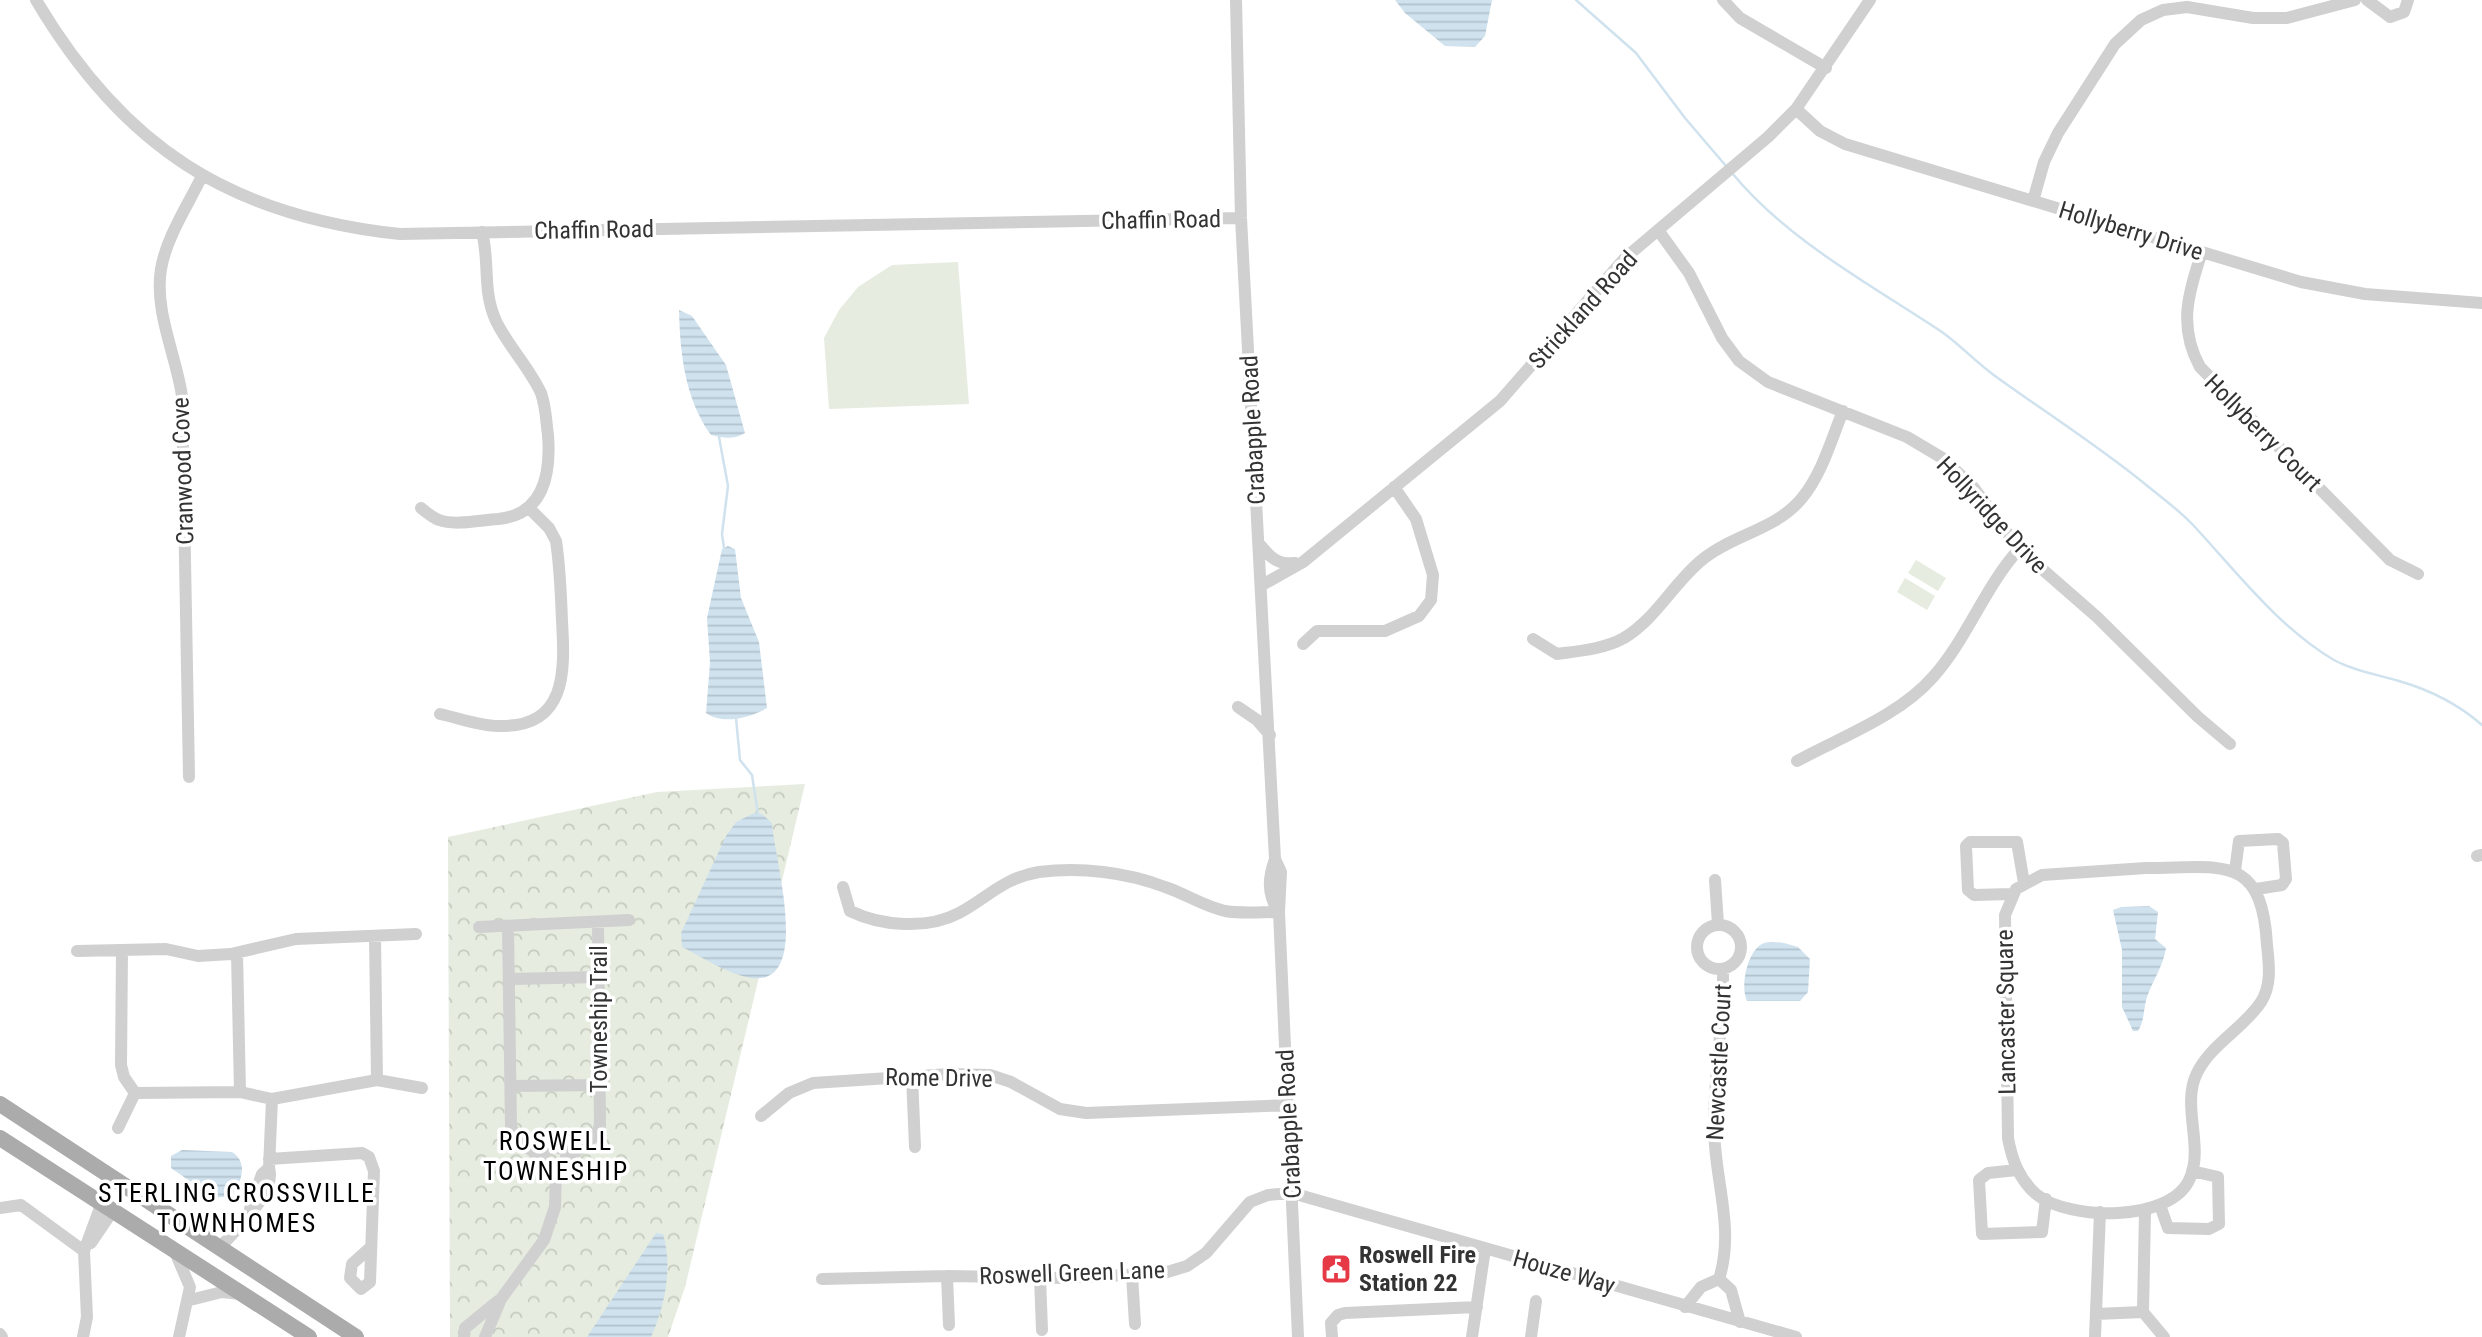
<svg xmlns="http://www.w3.org/2000/svg" width="2482" height="1337" viewBox="0 0 2482 1337" font-family="'Roboto Condensed',sans-serif">
	<style>
		.forest { fill: url(#forest-crowns) }
		.pitch { fill: #e6ecdf }
		.water { fill: url(#water-rules) }
		.lines { fill: none; stroke-linecap: round; stroke-linejoin: round }
		.stream { stroke: #cfe2ee; stroke-width: 2.5 }
		.minor { stroke: #d0d0d0; stroke-width: 12 }
		.major { stroke: #ababab; stroke-width: 16 }
		.labels { text-anchor: middle; dominant-baseline: central; stroke-width: 7; stroke-linejoin: round; paint-order: stroke }
		.street-label { font-size: 24px; fill: #333; stroke: #fff }
		.poi-label { font-size: 24px; font-weight: bold; fill: #333; stroke: #fff; text-anchor: start }
		.neighbourhood-label { font-size: 26px; letter-spacing: 2px; fill: #000; stroke: #fff }
	</style>
	<defs>
		<pattern id="forest-crowns" width="20" height="18" patternUnits="userSpaceOnUse" patternTransform="scale(1.75)"><rect width="20" height="18" fill="#e6ecdf"/><path d="M2 6a3 3 0 1 1 6 0M12 15a3 3 0 1 1 6 0" fill="none" stroke="#c6cbc0"/></pattern>
		<pattern id="water-rules" width="6" height="5" patternUnits="userSpaceOnUse" patternTransform="scale(1.75)"><rect width="6" height="5" fill="#cfe2ee"/><path d="M0 2.5h6" fill="none" stroke="#b2c2cd"/></pattern>
	</defs>
	<rect width="100%" height="100%" fill="#fff"/>
	<path class="forest" d="M805,784L685,1287L668,1337H450L448,837L657,792Z"/>
	<path class="pitch" d="M958,262L969,404L829,409L824,338L839,310L858,287L892,265Z
		M1916,560L1946,578L1938,591L1908,573Z
		M1905,578L1935,596L1927,610L1897,592Z"/>
	<path class="water" d="M1395,0H1492L1485,36L1475,47L1445,46L1405,13Z
		M679,310L692,316L726,365L745,433C733,440 724,438 711,435C685,399 680,354 679,310Z
		M728,546L735,549L741,598L759,642L767,708C750,718 722,725 706,713L710,663L707,618L722,549Z
		M754,813L762,814L772,823C773,854 814,987 751,978C727,974 704,958 682,947L681,933L726,836L736,822Z
		M2149,906L2158,912L2155,939L2166,948C2163,967 2153,980 2147,997C2143,1009 2145,1020 2138,1031H2133L2122,1007V950L2113,910L2121,907Z
		M1784,943L1798,947L1810,959L1808,992L1800,1001H1747C1740,987 1747,952 1762,944C1768,941 1777,942 1784,943Z
		M182,1150L232,1152C249,1163 241,1182 232,1196L214,1198L171,1168V1156Z
		M656,1233L663,1234C673,1266 665,1307 651,1337H587Z"/>
	<g class="lines">
		<path class="stream" d="M1576,0L1636,53L1685,118L1726,166
			M1732,173C1788,241 1870,284 1942,332C1960,345 1976,362 1995,376C2045,412 2097,445 2145,484C2161,497 2179,510 2193,525C2236,571 2278,627 2334,660C2354,671 2376,674 2399,681C2430,690 2457,703 2482,725
			M719,437L728,486L722,534L724,548
			M736,718L740,760L752,775L758,814"/>
		<path class="minor" d="M36,0C123,147 230,216 400,234L1241,218
			M1236,0L1241,218L1275,859C1268,878 1267,895 1279,912
			M1723,0L1740,18L1826,68
			M2367,0L2390,17L2404,12L2408,0
			M1796,109L1820,131L1845,144L2301,282L2365,294L2482,303
			M2033,201L2044,162L2058,133L2115,44L2141,20L2163,10L2187,7L2253,18H2287L2355,0
			M1658,230L1689,273L1722,338L1739,361L1768,382L1907,437L1944,459L1974,488L2019,549L2097,617L2198,717L2230,744
			M2202,252C2188,293 2178,327 2200,367L2390,560L2418,574
			M421,508C426,512 433,518 439,520C455,526 481,520 498,519C544,515 551,474 548,435C546,421 546,407 541,393C529,367 508,346 496,321C482,290 490,263 482,232
			M1260,545C1271,558 1278,565 1295,563
			M1262,585L1303,562L1500,401L1625,258L1768,137L1796,109L1870,0
			M1533,639L1557,654C1580,651 1604,649 1624,638C1657,618 1674,582 1703,559C1734,534 1776,530 1802,498C1822,474 1831,440 1843,411
			M1303,644L1317,631H1385L1419,616L1431,600L1433,575L1416,519L1394,487
			M1238,707L1257,720L1270,735
			M440,714C459,718 479,726 498,726C567,728 565,672 562,621C561,594 560,567 556,541L549,528L529,508
			M1797,761C1841,737 1899,716 1933,677C1967,639 1984,588 2019,549
			M189,777L182,396C176,355 154,311 161,269C166,238 188,205 202,176
			M2477,856L2482,855
			M1275,859L1281,872L1279,912L1298,1337
			M2146,868C2220,868 2262,852 2267,945C2269,964 2272,985 2261,1002C2244,1028 2211,1044 2197,1073C2181,1105 2204,1146 2190,1178C2172,1223 2068,1221 2036,1194C2019,1179 2012,1160 2008,1138L2005,915L2016,889L2042,875Z
			M2235,871L2239,841L2278,839L2283,843L2286,879L2282,885L2256,889
			M1715,880L1718,924
			M843,887L850,911C881,926 927,930 959,913C989,897 1003,878 1039,872C1081,867 1126,872 1165,887C1186,894 1203,906 1225,911C1242,914 1261,912 1279,912
			M2011,894L1974,895L1968,890L1966,846L1970,842H2017L2024,883
			M1697 947a22 22 0 1 1 44 0a22 22 0 1 1-44 0Z
			M479,927L629,920
			M508,928L511,1126L516,1139L556,1169
			M375,936L377,1080
			M122,950L121,1065L124,1077L135,1093L240,1092L272,1099L377,1080L422,1088
			M77,951L166,949L198,956L231,954L296,939L416,934
			M237,953L240,1092
			M511,979L598,977
			M912,1076L915,1147
			M511,1086L599,1085
			M761,1116L789,1093L813,1083L950,1074L990,1075L1011,1082L1060,1109L1086,1113L1288,1105
			M118,1128L135,1093
			M269,1159L362,1153L369,1157L374,1171L370,1282L361,1289L350,1278L352,1264L371,1247
			M545,1162L543,1154L552,1146L566,1150V1160
			M556,1169L595,1136L600,1126L598,924
			M2017,1170L1988,1173L1979,1180L1982,1234L2042,1232L2046,1199
			M2160,1205L2168,1228L2209,1229L2219,1224L2218,1177L2192,1171
			M0,1208L21,1205L84,1251
			M250,1209L262,1174L269,1168
			M2145,1211L2143,1312L2164,1337
			M91,1243L112,1212
			M219,1249C235,1229 277,1194 269,1168L272,1099
			M175,1252L190,1287L179,1337
			M1132,1275L1135,1324
			M947,1276L949,1325
			M1040,1278L1042,1330
			M822,1279L947,1276L1065,1278L1164,1273L1187,1266L1206,1253L1250,1202L1268,1195L1292,1193L1796,1337
			M1719,1279C1736,1226 1712,1174 1714,1119C1715,1069 1724,1019 1723,969
			M190,1300L222,1292L241,1294
			M1685,1307L1701,1287L1719,1279L1731,1290L1740,1322
			M2096,1314L2143,1312
			M0,1334L2,1337
			M83,1337L87,1317L84,1251L101,1205
			M464,1337L465,1328L498,1301
			M485,1337L501,1299L544,1240L555,1207L556,1169
			M1332,1337L1331,1323L1338,1315L1345,1313L1477,1307
			M1472,1337L1485,1249
			M1531,1337L1536,1301
			M2095,1337L2100,1212"/>
		<path class="major" d="M0,1104L356,1337
			M0,1138L309,1337"/>
	</g>
	<defs>
		<g id="civic-square" transform="scale(1.575)"><rect x="-9" y="-9" width="18" height="18" rx="4" fill="#e63946" stroke="#fff"/><path d="M-.6-6.5H3V-4.5H.6V-3L4-1V1h2V6H-6V1h2V-1L-.6-3ZM-1.2 2.5V6h2.4V2.5Z" fill="#fff"/></g>
	</defs>
	<g fill-rule="evenodd">
		<use href="#civic-square" x="1336" y="1269"/>
	</g>
	<g class="labels">
		<g class="street-label">
			<text transform="translate(1161 220) rotate(-1)">Chaffin Road</text>
			<text transform="translate(594 230) rotate(-1)">Chaffin Road</text>
			<text transform="translate(2131 231) rotate(17)">Hollyberry Drive</text>
			<text transform="translate(1583 310) rotate(-48)">Strickland Road</text>
			<text transform="translate(1253 430) rotate(-93)">Crabapple Road</text>
			<text transform="translate(2263 433) rotate(45)">Hollyberry Court</text>
			<text transform="translate(183 471) rotate(-92)">Cranwood Cove</text>
			<text transform="translate(1992 515) rotate(47)">Hollyridge Drive</text>
			<text transform="translate(2006 1012) rotate(-91)">Lancaster Square</text>
			<text transform="translate(599 1019) rotate(-90)">Towneship Trail</text>
			<text transform="translate(1719 1062) rotate(-87)">Newcastle Court</text>
			<text transform="translate(939 1078) rotate(1)">Rome Drive</text>
			<text transform="translate(1289 1124) rotate(-93)">Crabapple Road</text>
			<text transform="translate(1564 1272) rotate(16)">Houze Way</text>
			<text transform="translate(1072 1273) rotate(-2)">Roswell Green Lane</text>
		</g>
		<g class="poi-label">
			<text x="1359" y="1255">Roswell Fire<tspan x="1359" dy="28">Station 22</tspan></text>
		</g>
		<g class="neighbourhood-label">
			<text x="556" y="1141">ROSWELL<tspan x="556" dy="30">TOWNESHIP</tspan></text>
			<text x="237" y="1193">STERLING CROSSVILLE<tspan x="237" dy="30">TOWNHOMES</tspan></text>
		</g>
	</g>
</svg>
